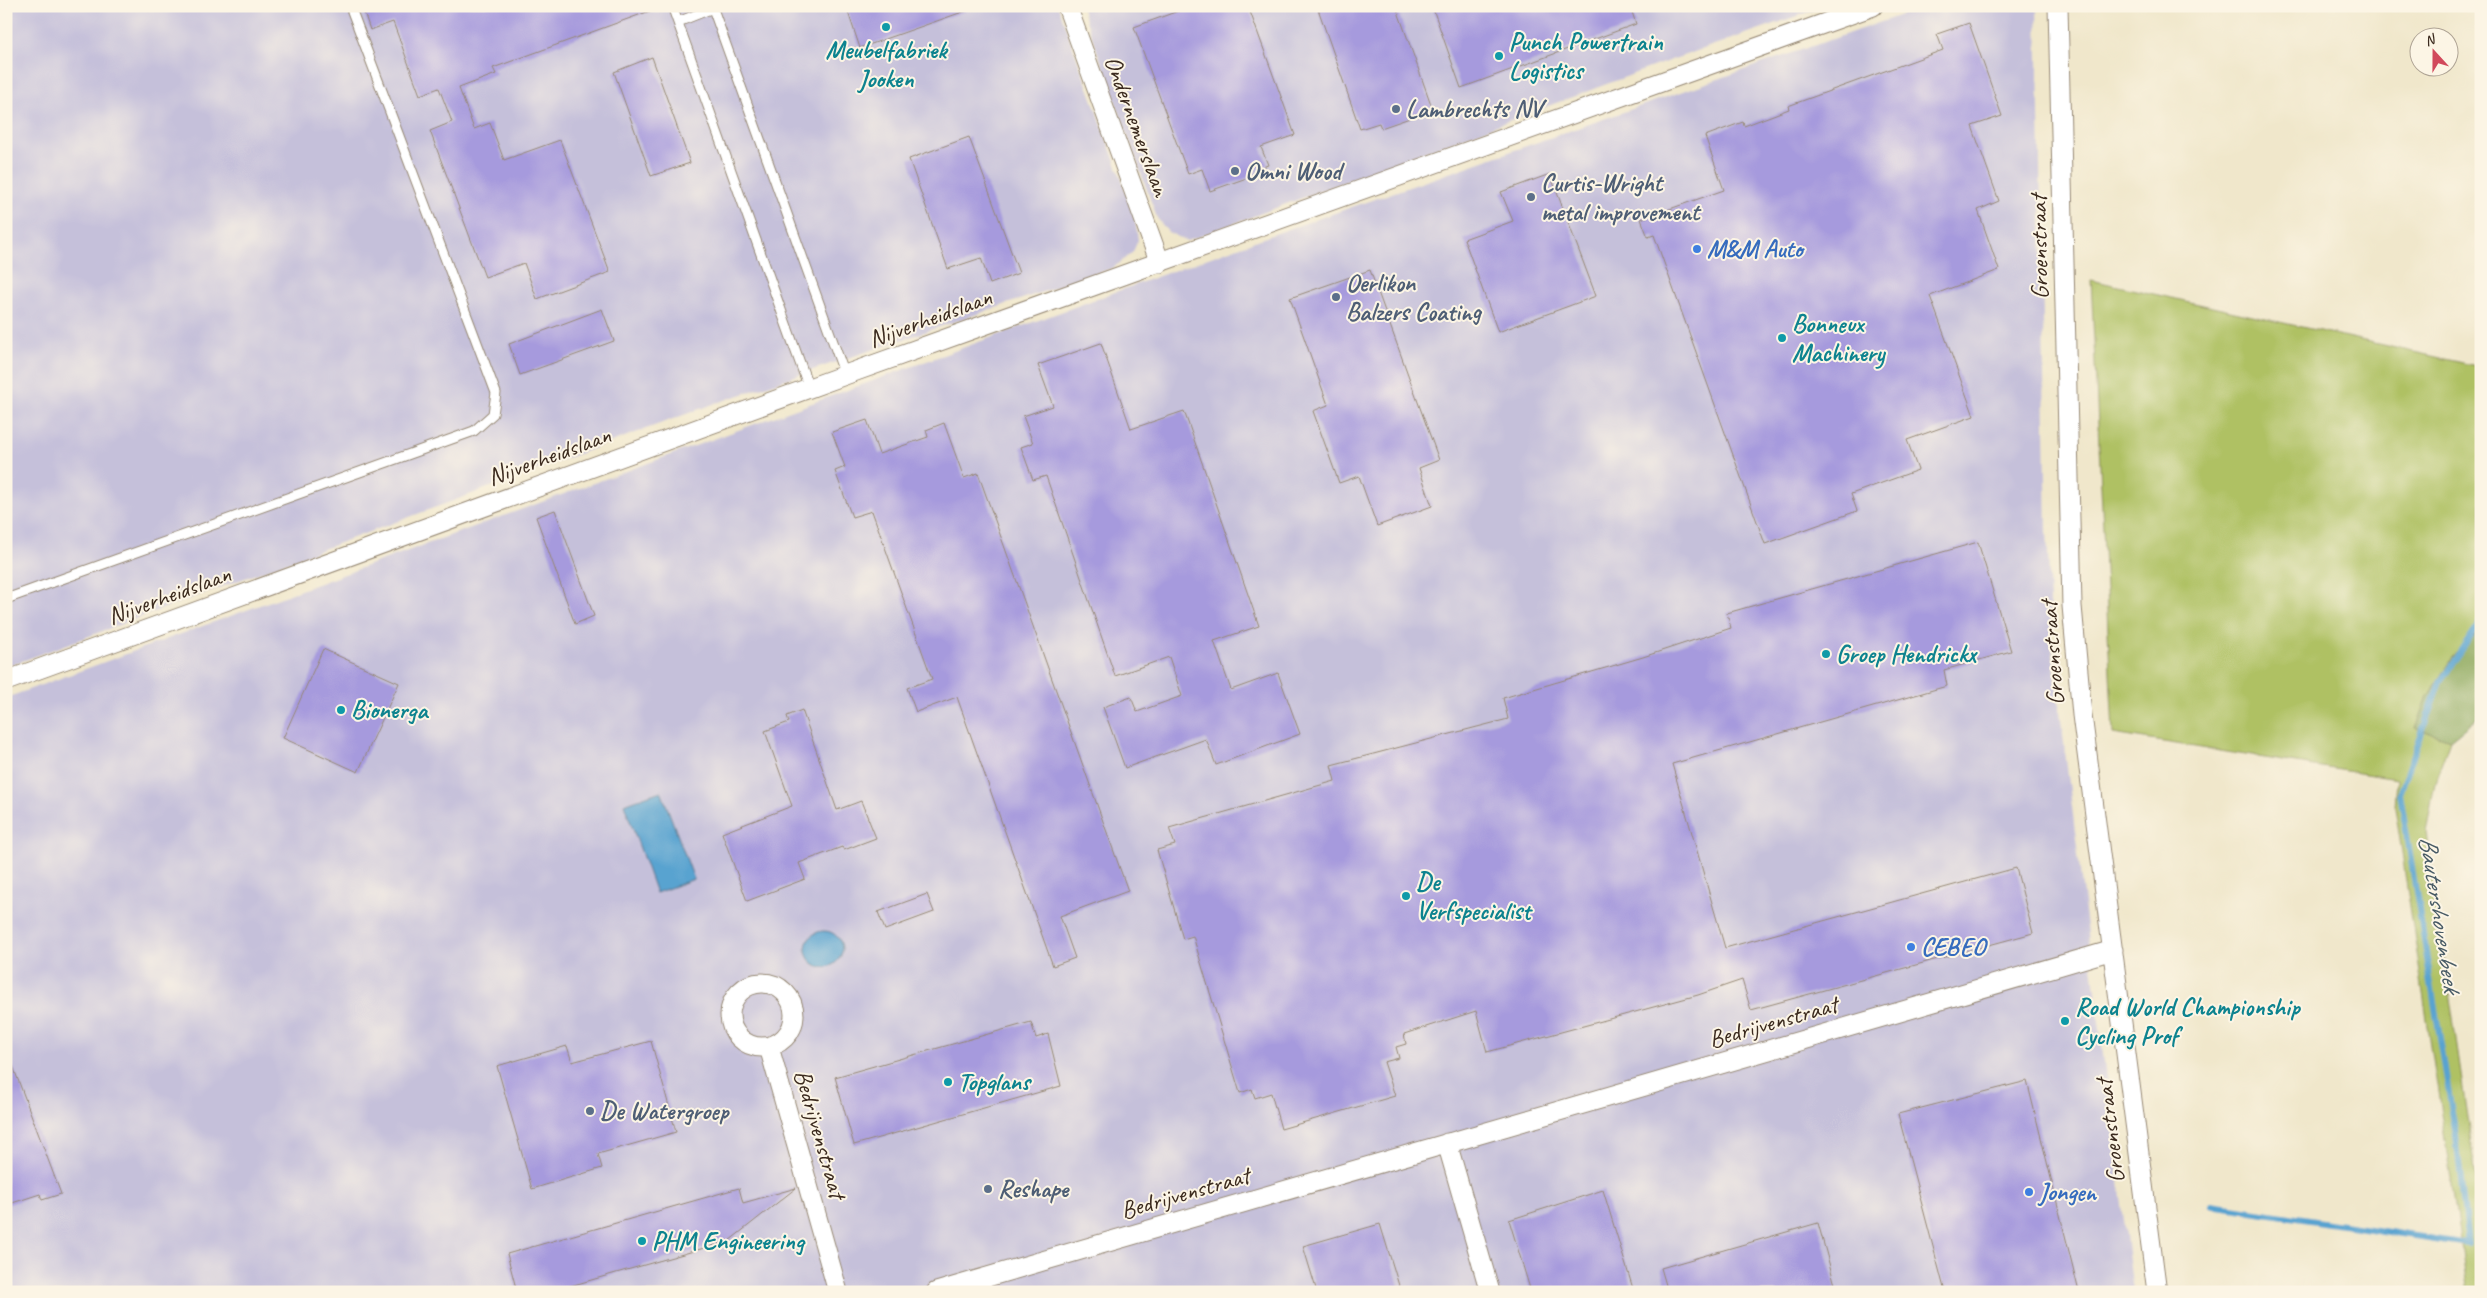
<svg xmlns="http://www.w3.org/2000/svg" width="2487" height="1298" viewBox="0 0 2487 1298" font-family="Caveat,sans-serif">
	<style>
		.industrial { fill: #c5c0da }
		.green { fill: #afc164; stroke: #757641 }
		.forest { fill: #8ba75a; stroke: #63683c }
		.water { fill: #59a3d0; stroke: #4a6677 }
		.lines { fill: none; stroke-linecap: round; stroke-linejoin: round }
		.stream { stroke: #59a3d0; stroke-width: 6 }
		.building { fill: #a69add }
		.service-casing { stroke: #968874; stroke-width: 11 }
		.minor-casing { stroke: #968874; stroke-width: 21 }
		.service { stroke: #fff; stroke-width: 9 }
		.minor { stroke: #fff; stroke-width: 19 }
		.culture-dot { fill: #0f9aa8; stroke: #fcf5e5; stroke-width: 2 }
		.service-dot { fill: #5c6f8a; stroke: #fcf5e5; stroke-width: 2 }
		.shop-dot { fill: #3f7fe0; stroke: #fcf5e5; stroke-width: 2 }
		.labels { text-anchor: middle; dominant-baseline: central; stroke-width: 4; stroke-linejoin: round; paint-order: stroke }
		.culture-label { font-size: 25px; font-weight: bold; fill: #0d838f; stroke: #fcf5e5; text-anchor: start }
		.service-label { font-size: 25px; font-weight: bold; fill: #4e5e75; stroke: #fcf5e5; text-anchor: start }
		.street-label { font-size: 25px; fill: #3b2a1e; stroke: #fcf5e5 }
		.shop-label { font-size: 25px; font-weight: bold; fill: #366cbe; stroke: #fcf5e5; text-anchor: start }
		.water-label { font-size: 26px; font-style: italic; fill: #475a65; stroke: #fcf5e5 }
	</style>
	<rect width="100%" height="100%" fill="#fcf5e5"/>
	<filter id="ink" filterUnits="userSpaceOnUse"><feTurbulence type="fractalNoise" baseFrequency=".02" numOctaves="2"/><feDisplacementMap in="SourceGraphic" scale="10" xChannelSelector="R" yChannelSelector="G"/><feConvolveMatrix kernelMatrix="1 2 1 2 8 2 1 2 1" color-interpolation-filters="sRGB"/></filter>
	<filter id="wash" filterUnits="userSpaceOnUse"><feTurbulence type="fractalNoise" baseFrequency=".0096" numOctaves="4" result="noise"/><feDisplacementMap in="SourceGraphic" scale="20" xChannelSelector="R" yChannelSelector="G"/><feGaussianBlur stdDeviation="1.12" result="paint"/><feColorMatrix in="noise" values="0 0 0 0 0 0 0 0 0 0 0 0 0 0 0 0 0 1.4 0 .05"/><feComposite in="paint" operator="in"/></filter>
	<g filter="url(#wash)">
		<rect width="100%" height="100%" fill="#f0e7cb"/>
		<path class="industrial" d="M6,6H1058L1134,213L1138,240L1133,252L1113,268L716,403L6,667Z
			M1081,6H1826L1671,60L1187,241L1168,232L1157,218Z
			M1927,6H2037L2047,530L2052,648L2133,1292H6V698L1252,242Z"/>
		<path class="green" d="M2091,280L2481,367V631L2453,656L2416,727L2450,740L2435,782L2426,832L2481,1213V1292H2468L2395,807L2397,779L2113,734Z"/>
		<path class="forest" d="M2481,631V715L2450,740L2416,728L2428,696L2453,656Z"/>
		<path class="water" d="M661,791L694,879L656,893L624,804Z
			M806 949a18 18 0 1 1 36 0a18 18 0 1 1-36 0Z"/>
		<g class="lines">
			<path class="stream" d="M2211,1205L2468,1244L2456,1136L2400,793L2440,682L2476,629L2481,618"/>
		</g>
		<g id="blocks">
			<path class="building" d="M362,6H657L658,8L493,68L496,74L459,88L474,129L490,123L504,160L560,140L610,272L537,299L524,263L485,277L430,131L452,122L439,88L420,95L393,22L370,30Z
				M846,6H971V9L860,48Z
				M1192,6H1248L1295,135L1261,147L1268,165L1254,170L1255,175L1210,191L1202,169L1188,174L1134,27Z
				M1317,6H1396L1433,110L1381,128L1379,123L1360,129Z
				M1432,6H1630L1636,24L1461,88Z
				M1969,23L2002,116L1972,126L1999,201L1978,210L1999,270L1930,296L1974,416L1907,440L1918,470L1851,494L1857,511L1765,544L1654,235L1648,237L1641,219L1724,190L1705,136L1743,122L1744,126L1789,109L1788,106L1943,50L1937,34Z
				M652,57L690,163L651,176L614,72Z
				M969,137L1019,273L990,284L981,258L948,269L909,159Z
				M1550,174L1596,296L1498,332L1464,239L1513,221L1501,192Z
				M1370,270L1439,460L1419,468L1432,506L1377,526L1359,476L1339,483L1313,411L1328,405L1290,298Z
				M602,309L614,341L520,375L509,344Z
				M1101,343L1131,429L1184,411L1259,626L1214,641L1231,690L1278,673L1300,734L1216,765L1206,739L1125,768L1103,707L1131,697L1137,712L1182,696L1169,657L1115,676L1046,476L1033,480L1021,447L1033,443L1023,416L1053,406L1038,365Z
				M867,420L879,454L928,437L926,430L944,423L964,478L978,473L1128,891L1060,916L1075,958L1053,966L957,697L916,712L907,688L932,679L872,511L852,517L835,471L845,467L832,432Z
				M555,510L594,616L575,624L536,517Z
				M1978,542L2011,651L1944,670L1947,686L1672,764L1725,948L2016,868L2033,933L1751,1010L1742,980L1698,995L1487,1052L1476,1011L1404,1034L1406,1044L1396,1047L1399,1058L1384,1062L1395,1096L1281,1129L1271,1093L1255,1098L1252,1089L1240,1093L1193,936L1183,939L1157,850L1175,845L1169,828L1335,781L1331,765L1508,719L1503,698L1643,657L1731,628L1727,613Z
				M323,649L399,683L358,772L283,738Z
				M802,710L837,810L861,801L876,838L844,850L842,847L799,863L805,879L747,901L722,833L792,806L765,731L789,722L787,716Z
				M927,894L934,912L885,930L878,912Z
				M1031,1022L1036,1038L1048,1034L1061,1086L854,1145L835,1077Z
				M651,1041L676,1132L598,1154L602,1168L532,1189L497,1066L567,1046L572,1062Z
				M6,1053H8L61,1194L42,1200L40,1194L6,1205Z
				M2027,1081L2079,1292H1945L1898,1114Z
				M739,1188L743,1203L796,1188L729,1241L549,1292H517L507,1254Z
				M1603,1190L1634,1292H1531L1509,1220Z
				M1818,1223L1837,1292H1668L1661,1268Z
				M1380,1224L1401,1292H1317L1303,1246Z"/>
		</g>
	</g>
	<g filter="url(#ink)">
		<use href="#blocks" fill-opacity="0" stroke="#968874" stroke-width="1"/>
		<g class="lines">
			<g class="service-casing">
				<path id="service" d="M672,6L809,388
					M712,6L845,375
					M678,22L713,8
					M6,599L474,431L493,414L496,393L350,6"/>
			</g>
			<g class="minor-casing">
				<path id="minor" d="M1067,6L1160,263
					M2058,6L2072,606L2082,715L2157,1292
					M6,681L845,375L1873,6
					M730 1015a32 32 0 1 1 64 0a32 32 0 1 1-64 0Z
					M769,1047L838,1292
					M1447,1143L1490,1292
					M936,1292L2113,950"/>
			</g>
			<use href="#service" class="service"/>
			<use href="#minor" class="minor"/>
		</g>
	</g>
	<g class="culture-dot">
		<circle cx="886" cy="27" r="5"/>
		<circle cx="1499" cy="56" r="5"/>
		<circle cx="1782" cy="338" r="5"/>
		<circle cx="1826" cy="654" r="5"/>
		<circle cx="341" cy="710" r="5"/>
		<circle cx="1406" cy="896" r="5"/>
		<circle cx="2065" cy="1021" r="5"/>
		<circle cx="948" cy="1082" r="5"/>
		<circle cx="642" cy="1241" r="5"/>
	</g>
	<g class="service-dot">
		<circle cx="1396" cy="109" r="5"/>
		<circle cx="1235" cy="171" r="5"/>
		<circle cx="1531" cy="197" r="5"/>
		<circle cx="1336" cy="297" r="5"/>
		<circle cx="590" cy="1111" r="5"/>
		<circle cx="988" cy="1189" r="5"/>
	</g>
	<g class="shop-dot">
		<circle cx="1697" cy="249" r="5"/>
		<circle cx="1911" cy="947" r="5"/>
		<circle cx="2029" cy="1192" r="5"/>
	</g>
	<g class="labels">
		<g class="culture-label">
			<text x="1509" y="42">Punch Powertrain<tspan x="1509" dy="29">Logistics</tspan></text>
			<text x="886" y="50" text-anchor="middle">Meubelfabriek<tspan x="886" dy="29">Jooken</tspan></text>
			<text x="1792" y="324">Bonneux<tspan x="1792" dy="29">Machinery</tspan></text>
			<text x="1836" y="654">Groep Hendrickx</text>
			<text x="351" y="710">Bionerga</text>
			<text x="1416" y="882">De<tspan x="1416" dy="29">Verfspecialist</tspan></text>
			<text x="2075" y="1007">Road World Championship<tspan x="2075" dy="29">Cycling Prof</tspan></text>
			<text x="958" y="1082">Topglans</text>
			<text x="652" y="1241">PHM Engineering</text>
		</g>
		<g class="service-label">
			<text x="1406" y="109">Lambrechts NV</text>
			<text x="1245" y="171">Omni Wood</text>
			<text x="1541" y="183">Curtis-Wright<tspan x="1541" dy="29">metal improvement</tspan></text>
			<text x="1346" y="283">Oerlikon<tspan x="1346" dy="29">Balzers Coating</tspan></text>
			<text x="600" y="1111">De Watergroep</text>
			<text x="998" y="1189">Reshape</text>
		</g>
		<g class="street-label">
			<text transform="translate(1137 126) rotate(70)">Ondernemerslaan</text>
			<text transform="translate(2039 247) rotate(-91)">Groenstraat</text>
			<text transform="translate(930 318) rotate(-20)">Nijverheidslaan</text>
			<text transform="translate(549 456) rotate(-20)">Nijverheidslaan</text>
			<text transform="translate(169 595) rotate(-20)">Nijverheidslaan</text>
			<text transform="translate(2052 653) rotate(-94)">Groenstraat</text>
			<text transform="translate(1773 1022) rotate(-16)">Bedrijvenstraat</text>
			<text transform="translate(2110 1131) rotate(-97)">Groenstraat</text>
			<text transform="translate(820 1134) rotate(74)">Bedrijvenstraat</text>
			<text transform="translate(1185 1193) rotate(-16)">Bedrijvenstraat</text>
		</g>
		<g class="shop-label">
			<text x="1707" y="249">M&amp;M Auto</text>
			<text x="1921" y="947">CEBEO</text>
			<text x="2039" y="1192">Jongen</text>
		</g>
		<g class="water-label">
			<text transform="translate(2440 914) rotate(81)">Bautershovenbeek</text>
		</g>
	</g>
	<rect width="2487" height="1298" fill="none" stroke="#fcf5e5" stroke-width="25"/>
	<g transform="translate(2434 52) rotate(339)"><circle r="24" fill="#fcf5e5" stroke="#afa495"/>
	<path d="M0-4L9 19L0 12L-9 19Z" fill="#d1495b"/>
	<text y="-8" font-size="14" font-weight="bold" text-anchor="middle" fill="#3b2a1e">N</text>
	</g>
</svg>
